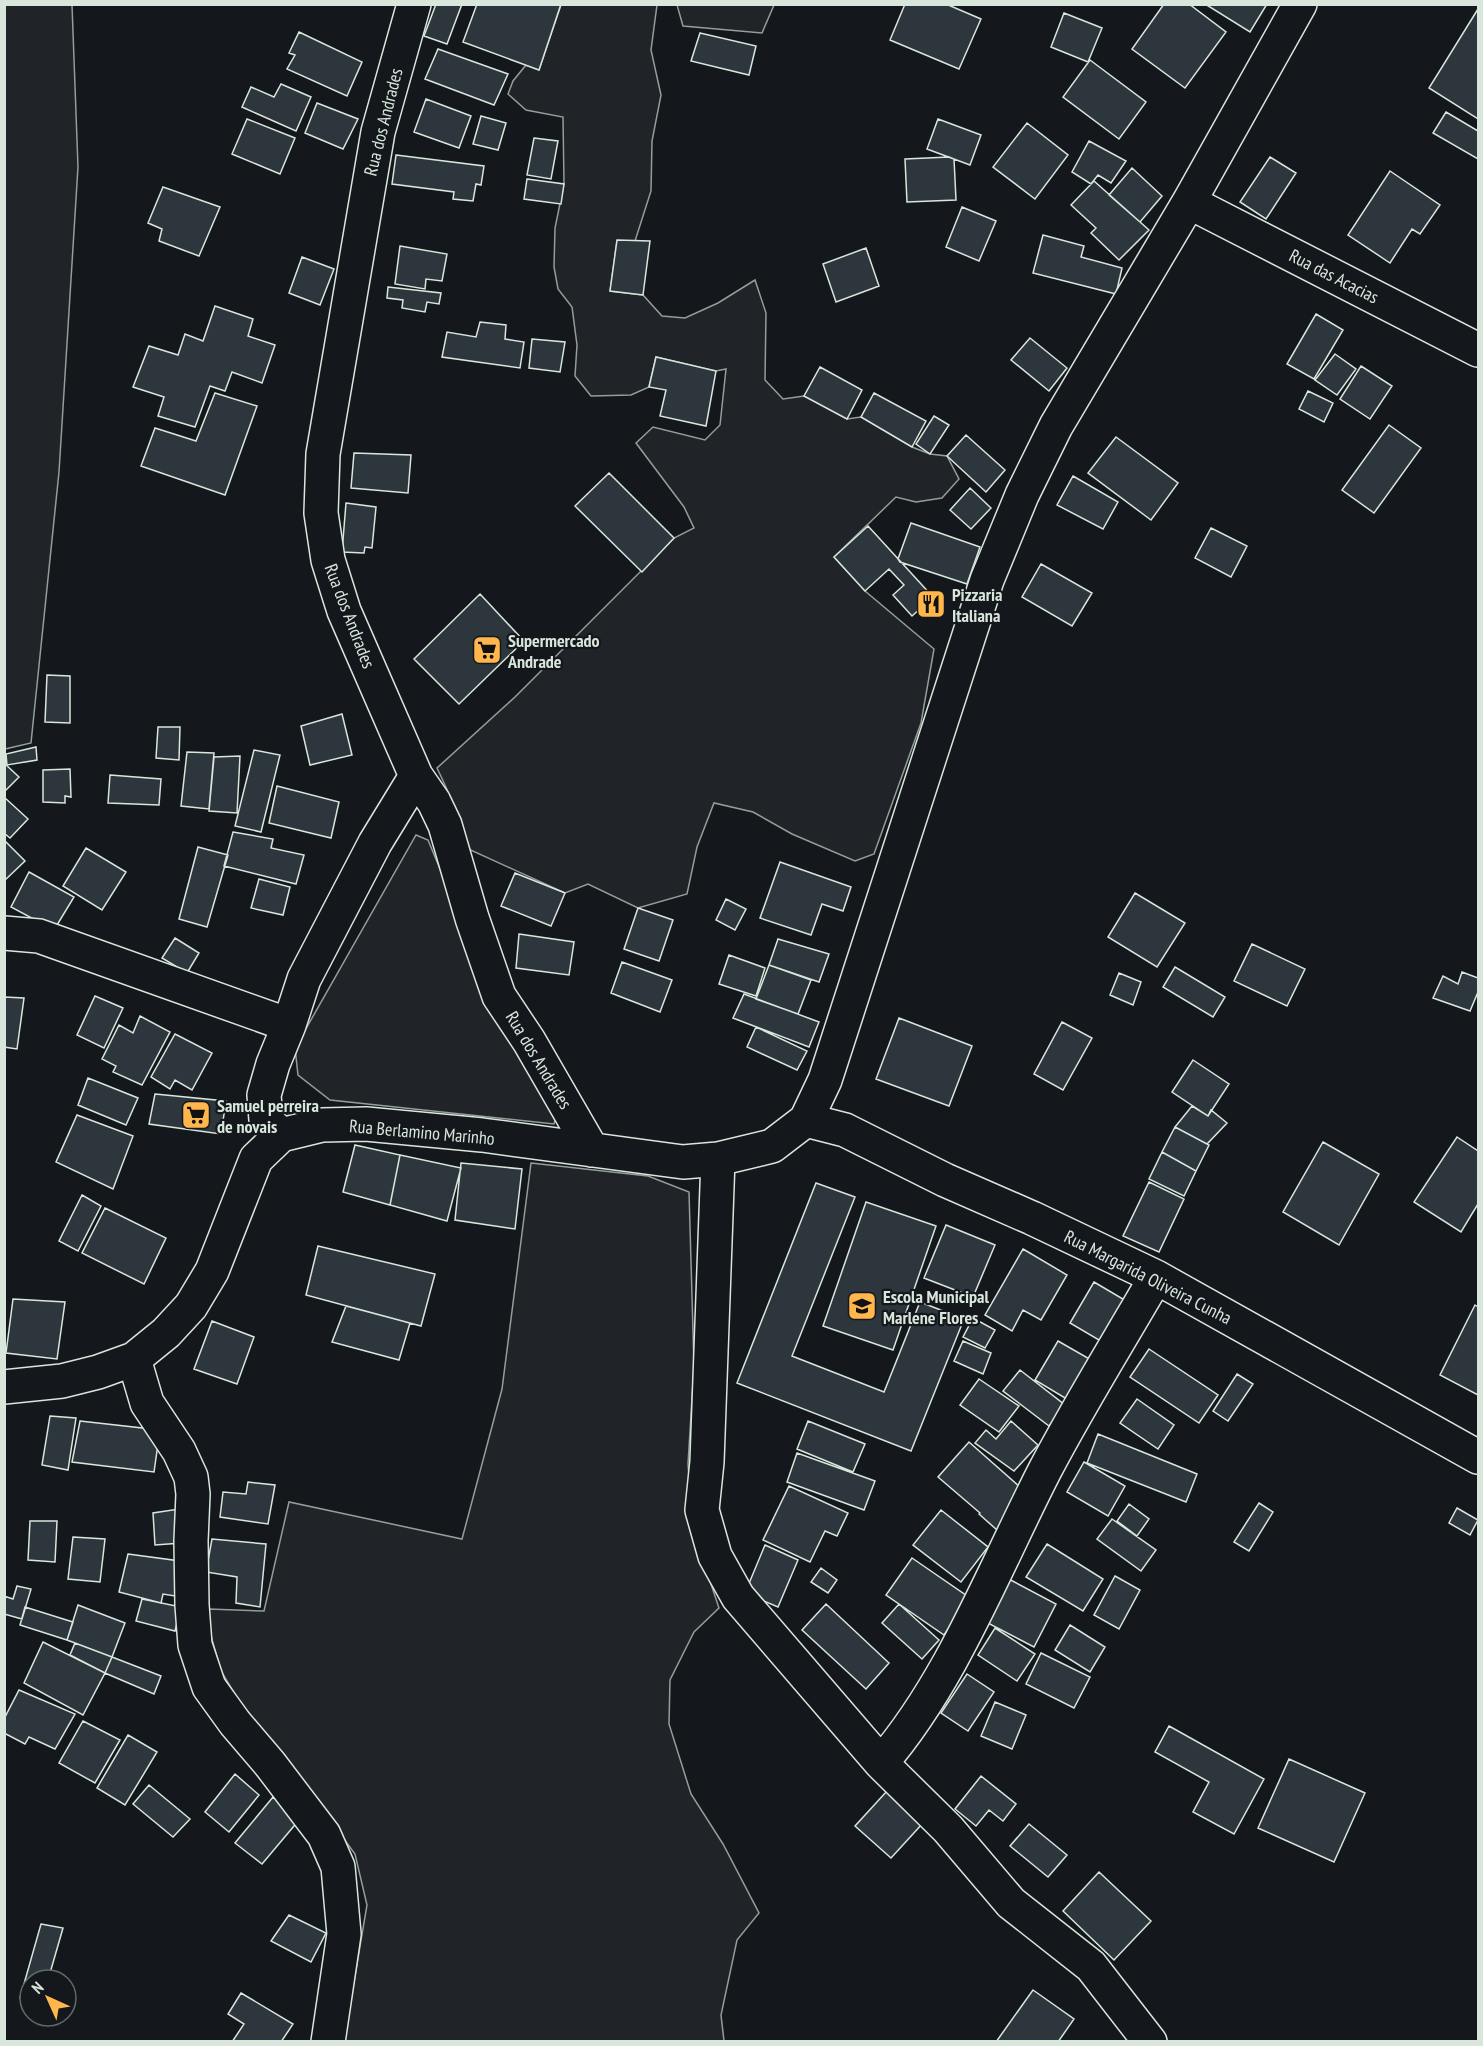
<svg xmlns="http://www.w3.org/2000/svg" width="1483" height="2046" viewBox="0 0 1483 2046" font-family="'PT Sans Narrow',sans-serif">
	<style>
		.green { fill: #202428; stroke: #939e99; stroke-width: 1.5 }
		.building { fill: #2c363c; stroke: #d8e6dc; stroke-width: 1.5 }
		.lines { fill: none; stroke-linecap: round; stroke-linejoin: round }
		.minor-casing { stroke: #d8e6dc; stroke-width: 36 }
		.minor { stroke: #14181c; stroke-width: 33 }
		.labels { text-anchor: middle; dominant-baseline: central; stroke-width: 4.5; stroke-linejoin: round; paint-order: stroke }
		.street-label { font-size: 18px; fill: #d8e6dc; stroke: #14181c }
		.poi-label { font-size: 18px; font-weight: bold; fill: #d8e6dc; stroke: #14181c; text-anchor: start }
	</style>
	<rect width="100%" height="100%" fill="#14181c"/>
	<path class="green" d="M4,5H72L78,167L59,472L31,743L5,749Z
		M561,5H657L651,50L661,95L652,141L651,191L635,241H617L610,291L643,295L662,316L685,318L718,303L755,280L766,313L765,380L783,399L804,396L847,419L861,417L912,447L930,454L947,456L959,479L942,498L916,502L896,497L834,557L865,591L934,649L921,723L874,854L855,861L792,834L753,812L714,803L697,847L687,894L638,908L588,884L565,893L464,847C459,815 451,797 437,768L515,697L674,538L694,528L684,507L636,443L653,427L705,440L720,425L726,369L716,371L656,357L649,387L631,395L591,396L575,376L577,345L572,307L558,289L554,267L555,228L564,184L563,117L526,110L508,94L513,81L526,65L539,70Z
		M677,5V4L774,5L762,33L683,26Z
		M416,835L428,840L445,881L557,1114L554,1124L330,1100L298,1075L295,1048Z
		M531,1163L648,1176L689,1192L694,1366L688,1464L693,1530L719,1608L694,1632L670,1680L669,1724L691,1794L723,1844L759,1913L737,1940L721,2015L724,2041H344L367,1905L355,1854L293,1769L245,1711L221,1671L209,1629V1609L264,1611L289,1502L462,1539L502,1389Z"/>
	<path class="building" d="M436,4H462L447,44L424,36Z
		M477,4H561L539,70L463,42Z
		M905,4H946L981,19L959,69L890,40Z
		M1164,4H1189L1226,32L1185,88L1132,49Z
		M1205,4H1267L1250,32Z
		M1478,9V119L1429,88Z
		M1064,13L1102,28L1088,62L1051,47Z
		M299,32L362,62L347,96L287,69L295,55L289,53Z
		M700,33L756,46L749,75L691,61Z
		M438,49L508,74L494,105L425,79Z
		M1090,60L1146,102L1119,139L1063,97Z
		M281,84L311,97L296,131L242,107L251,87L274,97Z
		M426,99L471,116L459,148L414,132Z
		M317,103L358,119L343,149L305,133Z
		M1446,112L1478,131V159L1433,133Z
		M481,116L506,123L498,150L473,144Z
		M247,119L295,138L280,174L232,154Z
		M938,119L981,135L970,165L927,149Z
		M1027,123L1068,155L1035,199L993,167Z
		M534,138L558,141L551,179L527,175Z
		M1089,141L1126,161L1111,183L1098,175L1091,184L1072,172Z
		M396,155L484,166L481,185L476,184L473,201L453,199L454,192L392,184Z
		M949,157L954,159L956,200L907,202L905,159Z
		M1270,157L1296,173L1266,219L1240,202Z
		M1132,168L1162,196L1140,222L1109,195Z
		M1390,171L1440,205L1420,234L1412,229L1390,263L1348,235Z
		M527,179L564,184L561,204L524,199Z
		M1094,181L1149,230L1119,260L1091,233L1096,228L1071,205Z
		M163,187L220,207L199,256L159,241L162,229L148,223Z
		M962,207L996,221L979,261L946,247Z
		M1043,235L1084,246L1081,257L1122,268L1116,294L1033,273Z
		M617,240L650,241L643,295L610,291Z
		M400,246L447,254L442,281L426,279L425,289L395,284Z
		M866,248L879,286L836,302L823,264Z
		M302,257L334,269L320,305L289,293Z
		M388,287L441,293L439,304L427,302L425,312L402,308L403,300L387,298Z
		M215,306L253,319L248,336L275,345L262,383L232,372L225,391L210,386L195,427L158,416L164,397L133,387L149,346L178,355L185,334L203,341Z
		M1316,314L1343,330L1314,379L1287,364Z
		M480,322L506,325L505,339L524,342L520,368L442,357L447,332L476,337Z
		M1030,338L1067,368L1049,391L1011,360Z
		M532,339L565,342L560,372L529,368Z
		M1335,354L1356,369L1337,395L1315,380Z
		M656,357L716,371L706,426L660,416L666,390L649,387Z
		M1361,366L1392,386L1370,419L1340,399Z
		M820,367L862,390L847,419L804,396Z
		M1308,391L1333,403L1324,422L1299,409Z
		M215,393L257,406L225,495L141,466L155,428L196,441Z
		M874,393L926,421L912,447L861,417Z
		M934,416L949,425L930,454L916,444Z
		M1389,425L1421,448L1374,513L1342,490Z
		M966,435L1005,470L986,492L947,456Z
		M1116,437L1178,483L1151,520L1088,473Z
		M354,453L411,455L408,493L351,488Z
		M609,473L674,538L642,572L575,506Z
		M1073,476L1118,502L1103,529L1057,505Z
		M970,488L991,508L971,529L950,510Z
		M346,503L376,507L372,548L365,547L364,553L342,552Z
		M911,523L980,547L967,584L900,562L898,559Z
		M868,526L933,597L912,616L893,595L904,585L889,569L865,591L834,557Z
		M1211,528L1247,546L1231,577L1195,558Z
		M1041,564L1092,593L1072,626L1022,597Z
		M480,594L524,641L459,704L414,659Z
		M47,675L70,676V723L45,722Z
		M342,714L352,755L310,765L301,726Z
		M158,727H180L179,760L156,758Z
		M36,747L37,760L7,765L6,754Z
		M254,750L280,755L261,832L235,826Z
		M187,752L214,753L209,809L181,806Z
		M240,756L237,813L209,811L214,757Z
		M4,763L19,777L4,792Z
		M70,769L71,797L65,796V803L43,802V770Z
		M110,775L161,779L159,805L108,803Z
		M277,786L339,802L331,838L269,823Z
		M4,797L28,819L10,838L4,833Z
		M233,832L273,839L271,848L304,855L296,884L224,866Z
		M4,840L25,861L4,881Z
		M198,847L228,855L207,927L179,919Z
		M86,848L126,872L102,910L63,886Z
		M780,862L851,887L843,911L822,904L811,935L760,918Z
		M29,872L74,897L54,930L11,907Z
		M515,873L565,893L551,926L501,906Z
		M259,879L290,887L283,915L251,908Z
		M1135,893L1185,923L1157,967L1108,937Z
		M726,899L746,909L735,930L716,920Z
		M638,908L673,920L659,961L624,949Z
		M519,934L574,942L569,975L516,968Z
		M175,938L199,953L187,973L162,958Z
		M778,939L829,954L819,982L769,965Z
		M1252,944L1305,969L1287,1006L1234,981Z
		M729,955L765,968L756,996L719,984Z
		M622,962L672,980L660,1012L611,993Z
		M769,965L811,980L798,1014L756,999Z
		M1175,967L1225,997L1213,1017L1163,987Z
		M1462,972L1478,978V992L1470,1011L1433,998L1443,976L1458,984Z
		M1119,973L1141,982L1133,1005L1110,995Z
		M744,994L819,1022L809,1047L733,1018Z
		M95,996L123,1008L104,1048L77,1035Z
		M4,997L24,998L17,1049L4,1047Z
		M140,1016L170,1032L142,1085L113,1072L116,1066L102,1059L119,1025L133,1033Z
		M899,1018L972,1046L949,1106L876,1079Z
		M1062,1022L1092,1038L1063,1090L1034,1074Z
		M756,1027L807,1051L797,1070L747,1047Z
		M175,1034L212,1053L192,1090L175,1080L170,1089L151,1077Z
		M1193,1060L1229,1084L1208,1116L1172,1092Z
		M88,1078L138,1098L126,1125L78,1105Z
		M155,1094L226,1101L221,1134L149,1124Z
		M1192,1106L1208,1116L1211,1110L1227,1123L1207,1144L1175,1127Z
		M77,1115L133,1136L113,1189L56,1162Z
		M1175,1127L1209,1145L1196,1171L1162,1152Z
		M1457,1137L1478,1151V1204L1461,1232L1414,1202Z
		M1323,1142L1379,1174L1339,1245L1283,1212Z
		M355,1145L400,1155L390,1205L343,1192Z
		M1162,1152L1196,1171L1184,1196L1149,1179Z
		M400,1155L461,1168L447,1221L390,1205Z
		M461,1163L522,1169L515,1229L455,1220Z
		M1149,1182L1184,1199L1159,1252L1123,1236Z
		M816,1183L855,1197L792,1356L884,1392L920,1302L964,1319L911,1451L737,1383Z
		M82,1195L101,1206L78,1251L59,1241Z
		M866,1202L936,1226L893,1350L823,1326Z
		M105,1208L166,1238L144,1284L82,1253Z
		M946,1225L995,1245L973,1297L924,1278Z
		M318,1246L435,1274L421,1326L306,1295Z
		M1023,1249L1067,1275L1041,1320L1023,1310L1012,1331L985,1315Z
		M1094,1282L1128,1302L1104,1343L1070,1323Z
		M13,1299L65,1302L57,1359L6,1353Z
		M1475,1305L1478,1307V1395L1440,1375Z
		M346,1306L410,1323L399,1360L332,1342Z
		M973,1318L995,1330L985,1348L963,1337Z
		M212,1321L254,1337L237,1384L194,1369Z
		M963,1341L991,1353L983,1374L954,1361Z
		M1058,1341L1093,1361L1070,1401L1035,1380Z
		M1149,1349L1218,1395L1199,1423L1130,1377Z
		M1020,1370L1065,1405L1049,1426L1003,1391Z
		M1237,1374L1253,1384L1228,1421L1213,1411Z
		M979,1379L1019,1406L999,1432L960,1405Z
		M1137,1399L1174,1425L1158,1449L1120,1423Z
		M50,1416L76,1418L68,1470L42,1465Z
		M80,1421L160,1430L154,1472L72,1462Z
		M808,1421L865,1444L853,1472L797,1449Z
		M1011,1421L1038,1445L1014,1471L975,1443L986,1430L996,1439Z
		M1098,1434L1197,1474L1186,1502L1087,1463Z
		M969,1442L1028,1494L997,1530L979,1514L980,1513L938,1477Z
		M797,1453L875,1481L864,1510L787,1482Z
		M1084,1462L1125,1486L1108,1516L1067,1492Z
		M248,1482L275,1485L268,1524L220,1517L223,1492L246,1494Z
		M789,1486L848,1513L837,1536L825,1531L810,1562L763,1540Z
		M1259,1503L1273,1512L1249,1551L1234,1542Z
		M1129,1504L1149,1519L1137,1536L1117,1521Z
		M1457,1508L1478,1520L1470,1535L1449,1523Z
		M179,1509L182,1543L155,1545L153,1513Z
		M941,1510L988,1547L961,1582L913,1545Z
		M1112,1519L1156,1550L1141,1571L1097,1539Z
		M30,1521H57L55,1562L28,1560Z
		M73,1537L105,1539L100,1582L68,1579Z
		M212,1539L266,1544L260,1607L236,1603L237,1577L206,1572Z
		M1047,1544L1103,1579L1083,1611L1026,1577Z
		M765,1545L798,1560L778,1607L745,1593Z
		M128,1554L180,1561L175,1596L163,1594L161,1603L119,1592Z
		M912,1558L970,1598L944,1635L886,1595Z
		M821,1568L837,1580L828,1593L811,1582Z
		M1115,1576L1140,1590L1119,1629L1094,1615Z
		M1005,1577L1056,1604L1034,1647L982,1620Z
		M17,1586L31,1589L22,1619L4,1614V1596L13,1599Z
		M142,1599L181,1607L175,1631L136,1621Z
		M826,1604L889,1663L866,1689L802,1630Z
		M899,1604L939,1640L922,1659L882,1623Z
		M78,1605L125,1623L112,1657L67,1640Z
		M25,1607L73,1622L67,1640L20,1625Z
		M1070,1625L1105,1647L1090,1672L1055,1650Z
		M995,1628L1035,1654L1017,1681L978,1655Z
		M43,1642L105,1673L83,1715L24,1683Z
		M75,1643L112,1657L105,1673L70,1655Z
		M1041,1653L1090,1677L1074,1708L1026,1684Z
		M112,1657L161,1676L154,1694L105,1673Z
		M967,1674L994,1692L968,1731L941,1713Z
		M19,1690L75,1714L55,1749L29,1737L25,1744L4,1733V1719Z
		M995,1702L1026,1715L1012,1749L981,1736Z
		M83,1721L120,1740L95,1783L59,1763Z
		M1169,1726L1264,1779L1234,1834L1193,1812L1209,1782L1155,1752Z
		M128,1735L157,1752L125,1805L97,1788Z
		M1289,1759L1365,1793L1334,1862L1258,1828Z
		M235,1774L259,1795L229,1832L205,1812Z
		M981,1776L1016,1804L1003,1821L989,1810L976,1826L955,1809Z
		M149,1785L190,1819L173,1837L133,1804Z
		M887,1791L923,1823L891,1858L855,1826Z
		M273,1797L299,1820L262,1864L235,1843Z
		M1029,1824L1067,1855L1048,1877L1010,1846Z
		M1099,1872L1151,1921L1114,1960L1063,1911Z
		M289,1915L326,1933L311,1962L271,1941Z
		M41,1924L63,1928L48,1980H30V2001L20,1998Z
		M1033,1990L1074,2019L1058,2042H996Z
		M241,1993L293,2024L281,2042H232L244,2024L228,2014Z"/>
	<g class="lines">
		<g class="minor-casing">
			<path id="minor" d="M414,4L378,132L323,454L321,513L328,560L344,611L416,776L434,802L445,825L472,918L499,996L529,1041L592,1150
				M1189,202L1478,350
				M4,933L39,936L289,1025
				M806,1120L845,1130L945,1180L1032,1218L1156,1277L1478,1457
				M281,1135L266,1120L264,1095L273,1064L289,1025L304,979L375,843L416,776
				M718,1159L707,1462L702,1510L715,1556L738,1597L881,1763C952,1681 995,1567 1045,1470C1079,1405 1119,1341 1156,1277
				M134,1359L147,1403L179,1451L191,1477L193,1494L191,1541L192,1605L195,1645L209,1687L235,1723L270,1764L324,1835L338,1867L344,1934L328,2042
				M4,1387L62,1381L98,1372L134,1359L166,1333L191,1306L212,1271L256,1159L281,1135L322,1125L366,1124L482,1135L683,1162L718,1159L772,1146L806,1120L825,1080L987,580L1022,495L1056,426L1189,202L1300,4
				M881,1763L948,1829L1011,1903L1091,1966L1150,2042"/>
		</g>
		<use href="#minor" class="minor"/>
	</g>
	<defs>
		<g id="restaurant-square" transform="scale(1.5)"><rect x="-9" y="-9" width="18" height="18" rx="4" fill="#ffb74d" stroke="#14181c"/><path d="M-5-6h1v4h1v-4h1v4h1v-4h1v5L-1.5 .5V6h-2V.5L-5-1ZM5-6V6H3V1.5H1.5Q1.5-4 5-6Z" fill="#111"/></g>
		<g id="supermarket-square" transform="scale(1.5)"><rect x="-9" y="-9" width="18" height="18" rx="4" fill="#ffb74d" stroke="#14181c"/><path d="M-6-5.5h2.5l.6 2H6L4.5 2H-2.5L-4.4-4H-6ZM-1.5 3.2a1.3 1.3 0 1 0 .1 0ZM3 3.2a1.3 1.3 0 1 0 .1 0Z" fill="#111"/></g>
		<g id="school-square" transform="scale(1.5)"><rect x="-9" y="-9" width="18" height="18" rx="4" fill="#ffb74d" stroke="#14181c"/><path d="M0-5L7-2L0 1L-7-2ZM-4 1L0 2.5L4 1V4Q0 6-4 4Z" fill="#111"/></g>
	</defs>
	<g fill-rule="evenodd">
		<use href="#restaurant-square" x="931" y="604"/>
		<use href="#supermarket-square" x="487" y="650"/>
		<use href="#supermarket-square" x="196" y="1115"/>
		<use href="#school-square" x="862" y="1306"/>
	</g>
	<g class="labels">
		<g class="street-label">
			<text transform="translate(383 122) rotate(-76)">Rua dos Andrades</text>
			<text transform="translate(1334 276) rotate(27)">Rua das Acacias</text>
			<text transform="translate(350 616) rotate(69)">Rua dos Andrades</text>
			<text transform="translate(539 1060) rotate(59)">Rua dos Andrades</text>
			<text transform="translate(422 1132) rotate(5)">Rua Berlamino Marinho</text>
			<text transform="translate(1148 1277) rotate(27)">Rua Margarida Oliveira Cunha</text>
		</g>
		<g class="poi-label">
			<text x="952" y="594">Pizzaria<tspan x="952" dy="21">Italiana</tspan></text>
			<text x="508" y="640">Supermercado<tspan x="508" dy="21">Andrade</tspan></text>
			<text x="217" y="1105">Samuel perreira<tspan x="217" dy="21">de novais</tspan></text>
			<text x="883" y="1296">Escola Municipal<tspan x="883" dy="21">Marlene Flores</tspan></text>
		</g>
	</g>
	<rect width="1483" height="2046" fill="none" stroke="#d8e6dc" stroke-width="12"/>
	<g transform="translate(48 1998) rotate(315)"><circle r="28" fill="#14181c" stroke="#626a69" stroke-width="1.5"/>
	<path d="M0-4.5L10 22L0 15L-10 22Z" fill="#ffb74d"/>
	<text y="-9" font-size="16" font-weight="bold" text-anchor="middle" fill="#d8e6dc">N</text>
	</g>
</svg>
